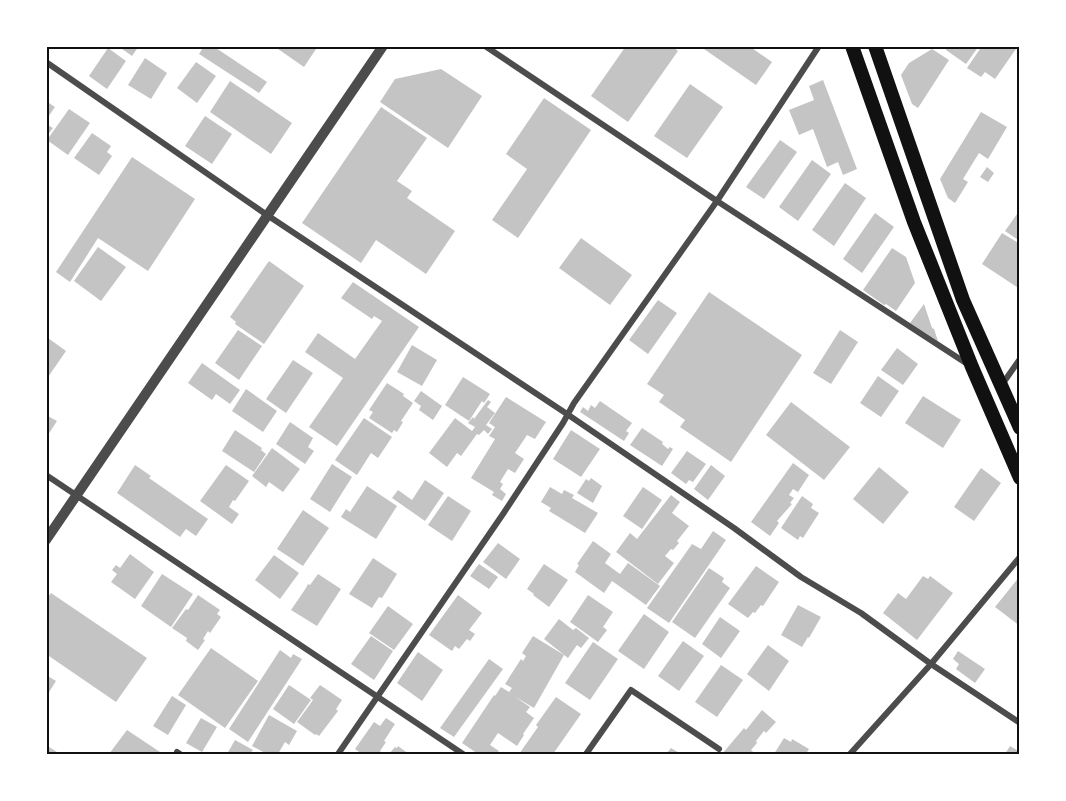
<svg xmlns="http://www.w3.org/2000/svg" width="1066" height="801" viewBox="0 0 1066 801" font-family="Raleway,sans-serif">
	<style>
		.building { fill: #c4c4c4 }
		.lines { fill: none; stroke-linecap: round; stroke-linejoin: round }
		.minor { stroke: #4c4c4c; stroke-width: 6 }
		.tertiary { stroke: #4c4c4c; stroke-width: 10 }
		.primary { stroke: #111; stroke-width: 14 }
		.neatline { fill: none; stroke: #111; stroke-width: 2 }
	</style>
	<rect width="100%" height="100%" fill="#fff"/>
	<path class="building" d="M118,46H139L132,56Z
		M204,46H213L267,82L259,93L199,54Z
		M280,46H318L304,67L278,49Z
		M626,46H672L678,51L628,122L591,96Z
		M706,46H749L772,62L756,85L704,49Z
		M948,46H979L966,64L946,50Z
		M982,46H1018L995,79L985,72L981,77L967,68Z
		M108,48L126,61L107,89L89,76Z
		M932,49L949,60L918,108L912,104L901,75L909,63Z
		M145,58L167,73L151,99L128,85Z
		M196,62L216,76L197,103L177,88Z
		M441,69L482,96L448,148L380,102L395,79Z
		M823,80L857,169L843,175L838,162L827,167L813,129L799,135L789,110L814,100L809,86Z
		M230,81L292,123L271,154L210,112Z
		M690,84L723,107L687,158L654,136Z
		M544,98L591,130L518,238L492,220L527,169L506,154Z
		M46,101L55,107L46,120Z
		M381,107L427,138L397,181L412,191L407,198L455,231L426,274L376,240L361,263L302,223Z
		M69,109L90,123L68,155L47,140Z
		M981,112L1007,127L988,159L979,153L963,179L968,182L955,203L948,198L940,179Z
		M205,116L232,134L212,164L185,146Z
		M46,124L53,128L46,137Z
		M92,133L111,146L107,152L112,156L99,175L74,158Z
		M780,140L797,152L764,199L746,187Z
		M132,157L195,199L148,271L98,238L70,282L56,272Z
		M812,160L831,174L798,221L779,207Z
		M987,167L994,173L988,182L980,177Z
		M845,183L866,198L834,246L812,230Z
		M1020,210V241L1005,231Z
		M875,213L894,227L862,273L843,259Z
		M1002,233L1020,244V289L982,264Z
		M581,238L632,275L610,305L559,268Z
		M98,247L126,267L101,301L74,281Z
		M892,248L906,257L915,283L896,311L886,304L884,305L863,290Z
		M269,261L304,286L264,344L235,324L236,322L230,317Z
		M353,282L419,327L337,446L309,427L343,378L305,352L318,333L355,359L382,321L374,316L372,319L341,298Z
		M709,292L802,355L731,462L680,427L685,420L659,402L664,395L647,384Z
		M658,300L677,313L648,354L629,340Z
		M924,304L932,328L934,329L938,341L910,323Z
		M238,330L262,346L239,380L215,363Z
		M840,330L858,342L831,384L813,373Z
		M48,338L66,351L46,380V340Z
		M412,345L437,360L422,386L397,372Z
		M897,348L918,364L903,385L881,370Z
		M293,360L313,373L286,413L266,399Z
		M202,363L240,390L230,404L216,394L212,400L188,383Z
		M878,376L899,391L881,417L860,403Z
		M463,377L490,394L484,403L482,401L469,421L445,405Z
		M387,383L404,394L403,396L413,403L401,421L403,422L397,432L394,430L392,433L369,418L373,412L369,410Z
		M246,389L277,411L263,432L232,411Z
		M421,391L442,406L433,420L419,410L421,406L414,401Z
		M923,396L961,420L943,448L905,423Z
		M506,397L546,422L535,439L527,435L515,453L524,459L515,473L508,469L500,482L503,484L500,489L506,494L502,501L492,495L494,492L471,478L495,439L489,436L495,427L489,423Z
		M488,400L491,402L487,407L495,413L486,425L492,429L488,434L484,430L479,435L477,434L461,456L457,453L447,467L429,453L455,418L472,431L475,427L468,423L473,417L474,419Z
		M600,401L632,423L626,431L629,433L624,441L580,412L583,407L588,411L591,405L595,408Z
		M791,402L850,447L824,480L766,435Z
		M46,415L57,421L46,438Z
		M364,418L392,437L378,458L371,453L357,475L335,460Z
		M290,422L313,438L308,447L314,451L305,464L276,444Z
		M642,428L663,442L662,444L668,449L670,447L673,449L662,466L630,445Z
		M235,430L262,448L261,450L266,454L254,472L222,451Z
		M571,430L600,449L581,477L553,459Z
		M272,448L300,469L283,492L269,482L266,487L252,476Z
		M687,451L706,464L693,482L689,480L686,484L671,473Z
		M793,463L809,475L798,492L793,489L789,495L794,498L790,503L792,504L777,521L779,523L770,536L751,522Z
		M332,464L352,477L330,512L310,499Z
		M135,465L151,476L149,478L208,519L196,536L186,529L180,537L117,493Z
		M226,465L249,481L235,501L233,500L229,507L239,514L232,524L200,501Z
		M711,465L725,476L708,500L694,489Z
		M879,467L909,492L883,524L853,499Z
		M981,468L1001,483L974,521L954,507Z
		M591,478L602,486L593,503L577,493L586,479L589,481Z
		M425,480L444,493L425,521L392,498L398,490L412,500Z
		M367,486L397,506L376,539L341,517L346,509L350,512Z
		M550,487L562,494L564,490L574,495L572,498L598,513L585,533L549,511L551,508L541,502Z
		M643,487L662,500L642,529L623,516Z
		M671,495L680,502L672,513L689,526L677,541L679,543L673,550L671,549L665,556L674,563L658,584L616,552L630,533L637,539Z
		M448,496L471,511L452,541L428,525Z
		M802,496L813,504L811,508L819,513L803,538L800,536L798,540L781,528Z
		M303,510L329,528L303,566L277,549Z
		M713,531L726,540L669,623L647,608L692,544L701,549Z
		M593,541L611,554L605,563L620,574L628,563L660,586L646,605L612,581L604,593L575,572L579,565L577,564Z
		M498,543L520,559L506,579L483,562Z
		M130,554L154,572L135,599L111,582L117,574L112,570L116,565L120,568Z
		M274,555L299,573L280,599L255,580Z
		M373,558L397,574L382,598L379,597L372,608L349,594Z
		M479,564L498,577L489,589L470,576Z
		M544,564L568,580L549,607L533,595L534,594L527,589Z
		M756,566L779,582L763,606L761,605L755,613L753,612L748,618L728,604Z
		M709,568L724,578L722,582L730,588L695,638L672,622Z
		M162,574L193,594L171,627L141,606Z
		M318,574L341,589L317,626L291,610L306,588L308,584L310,585Z
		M923,576L928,579L930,576L953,593L917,640L883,613L898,593L906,599Z
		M1020,576V626L995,607Z
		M51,593L147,658L116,702L46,654V599Z
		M198,595L220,610L217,614L221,617L210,633L208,631L203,639L205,640L198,650L186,641L187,638L172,628L186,609L188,610Z
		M458,595L482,613L469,630L475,634L470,641L467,639L459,649L455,646L452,651L429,635Z
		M588,595L613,612L603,627L607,630L598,642L570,622Z
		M798,605L821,617L809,638L808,637L802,647L781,635Z
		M388,606L413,624L394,650L369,633Z
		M644,614L669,632L644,669L618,651Z
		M720,617L740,631L721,658L702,644Z
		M559,619L573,630L576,628L589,638L581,648L577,645L568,658L544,639Z
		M371,636L393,651L374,680L351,664Z
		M533,636L564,655L534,708L514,696L530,707L526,712L534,718L523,734L524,735L517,746L498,733L490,745L499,751L496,754H478L462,743L494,695L495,696L501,687L509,692L512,688L505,684L521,659L523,661L526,656L522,653Z
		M683,641L704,656L679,691L658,676Z
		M593,642L618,659L590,700L565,683Z
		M768,645L789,661L769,691L747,674Z
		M211,648L258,681L225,728L178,695Z
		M280,650L291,658L293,654L302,659L248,742L229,729Z
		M958,651L985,669L975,683L956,669L959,664L953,659Z
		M418,652L443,670L422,701L397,683Z
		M489,659L503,669L454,737L440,728Z
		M721,665L743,680L717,717L695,702Z
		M46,675L56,681L46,697Z
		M289,685L311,700L294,724L273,709Z
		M320,685L342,700L336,709L338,711L319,736L316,734L315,735L297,722L313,700L310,698Z
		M172,696L186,705L168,735L153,726Z
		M556,697L581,714L553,754H519L538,727L536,725Z
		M762,710L776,722L766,733L764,731L756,741L757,743L751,750L753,752L752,754H722L744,728L746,730Z
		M269,715L297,731L289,745L285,742L278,754H267L252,746Z
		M201,718L217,727L202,752L186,743Z
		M386,718L395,724L384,741L386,742L380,751L382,753L380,754H362L355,749L374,722L380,726Z
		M127,730L163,754H109Z
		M784,738L791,742L792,739L809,749L806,754H774Z
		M235,740L253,750L250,754H227Z
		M46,745L60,754H46Z
		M398,746L409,754H389L395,747L397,748Z
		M1010,746L1020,752V754H1005Z
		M671,748L681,754H666Z"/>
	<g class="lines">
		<path class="minor" d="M485,46L717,201L969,365
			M46,62L267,215L567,414L734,528L801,577L861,613L931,664L1020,723
			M1001,386L1020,359
			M46,475L463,754
			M177,752L180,754
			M338,754L503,514L563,423L574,403L717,201L819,46
			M586,754L631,690L719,749
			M850,754L931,664L1020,557"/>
		<path class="tertiary" d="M46,540L383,46"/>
		<path class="primary" d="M852,46L914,222L972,367L1020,478
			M875,46L963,300L1020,428"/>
	</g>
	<rect width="1066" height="801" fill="none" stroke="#ffffff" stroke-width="96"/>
	<rect x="48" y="48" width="970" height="705" class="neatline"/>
</svg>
